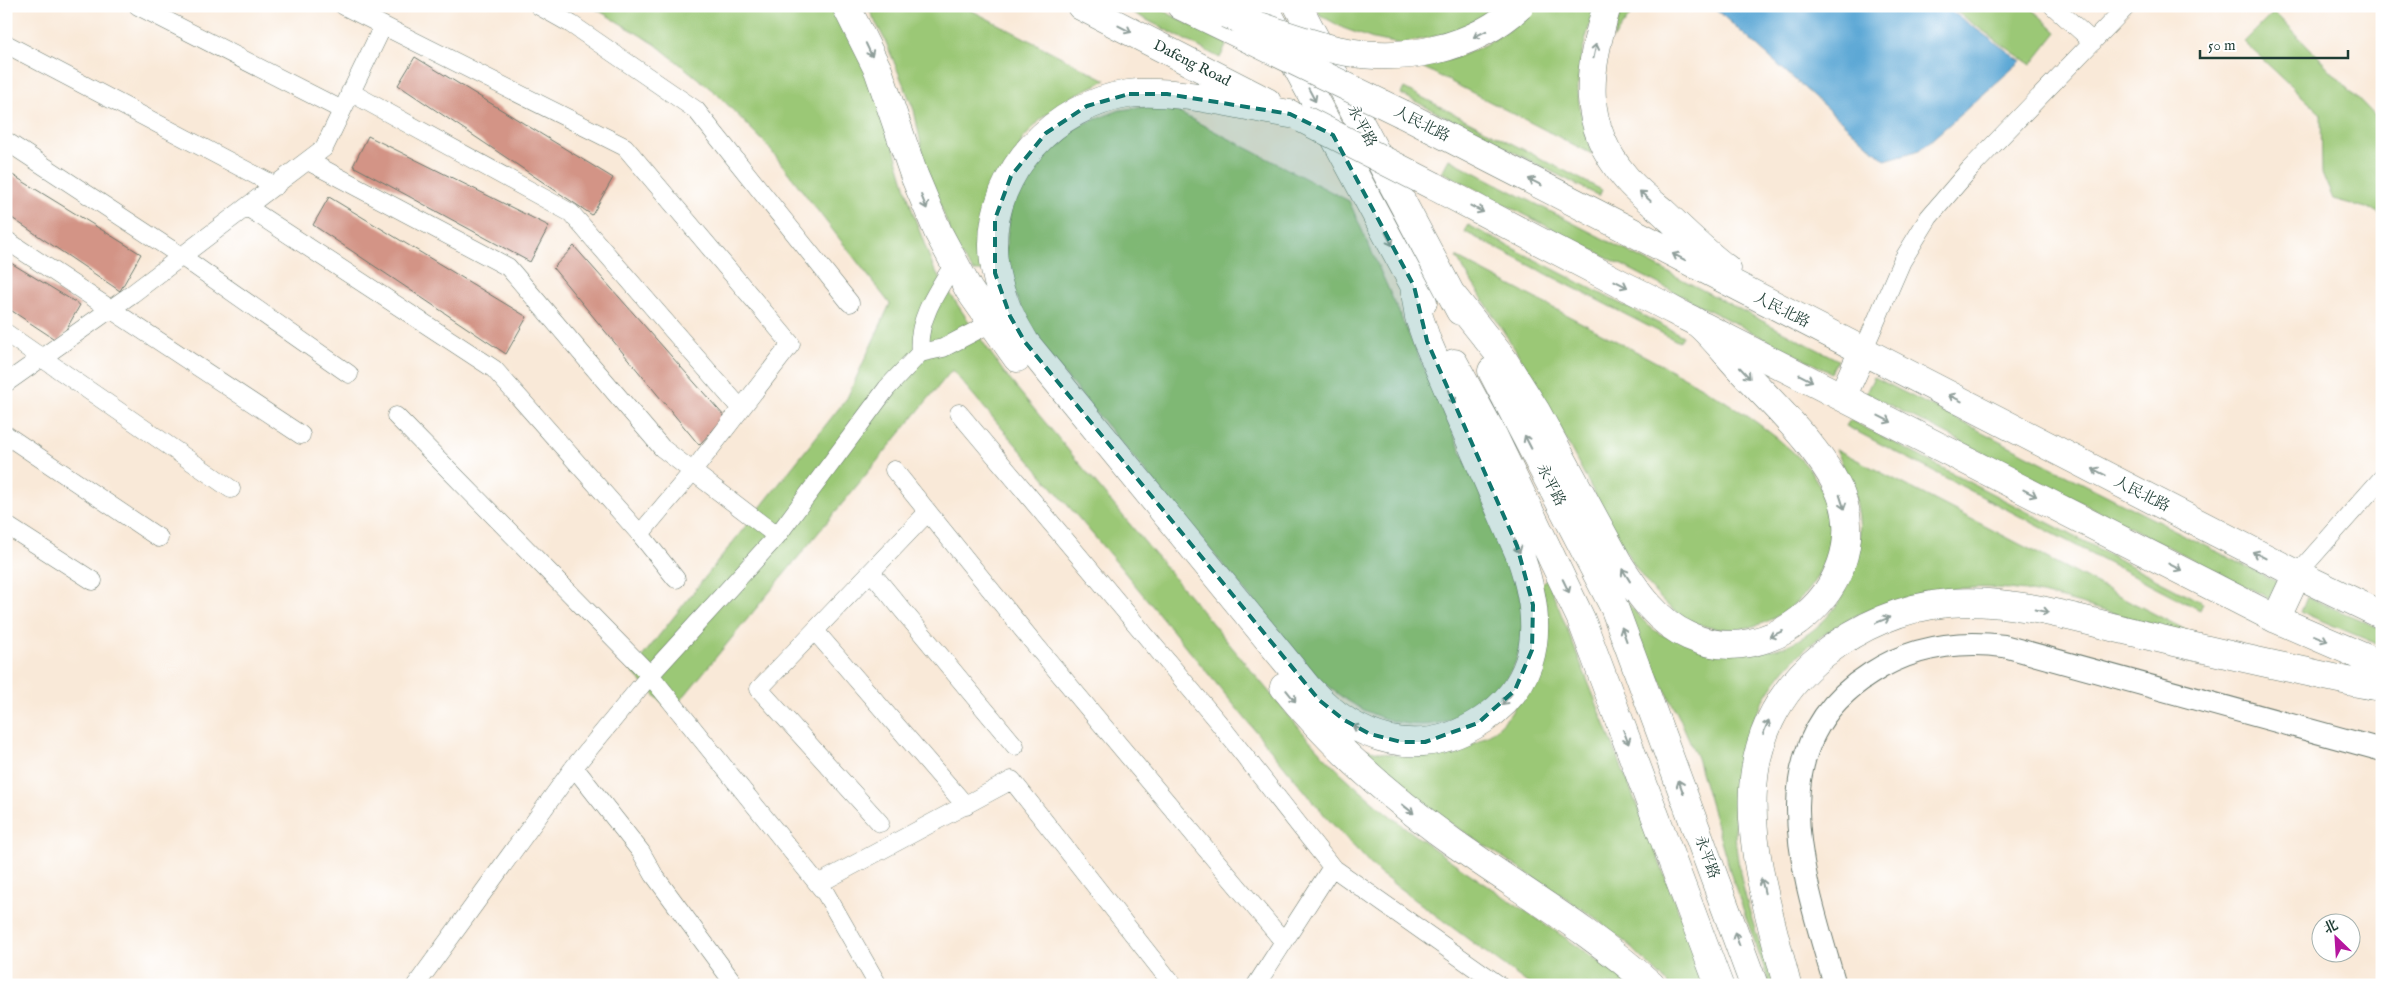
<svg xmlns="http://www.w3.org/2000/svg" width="2388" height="991" viewBox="0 0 2388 991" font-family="'IM FELL English','Noto Serif SC',serif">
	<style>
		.green { fill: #9bc876; stroke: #5d8255 }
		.water { fill: #5da8d5; stroke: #3e7284 }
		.building { fill: #d39486 }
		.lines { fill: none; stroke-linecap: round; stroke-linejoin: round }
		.minor-casing { stroke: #6b796d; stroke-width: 19 }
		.tertiary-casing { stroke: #6b796d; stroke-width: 24 }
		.primary-casing { stroke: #6b796d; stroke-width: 29 }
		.trunk-casing { stroke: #6b796d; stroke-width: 29 }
		.minor { stroke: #fff; stroke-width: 18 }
		.tertiary { stroke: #fff; stroke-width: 22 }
		.primary { stroke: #fff; stroke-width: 28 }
		.trunk { stroke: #fff; stroke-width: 28 }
		.primary-bridge-casing { stroke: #6b796d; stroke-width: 29; stroke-linecap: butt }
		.trunk-bridge-casing { stroke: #6b796d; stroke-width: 29; stroke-linecap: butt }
		.primary-bridge { stroke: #fff; stroke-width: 28 }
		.trunk-bridge { stroke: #fff; stroke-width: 28 }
		.oneway { stroke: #8f9e9a }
		.marked { fill: #0f766e; fill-opacity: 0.2; stroke: #0f766e; stroke-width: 4; stroke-dasharray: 10 6; stroke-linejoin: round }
		.labels { text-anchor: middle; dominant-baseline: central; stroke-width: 4; stroke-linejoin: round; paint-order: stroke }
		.street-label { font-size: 15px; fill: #1f3d34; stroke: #fff }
	</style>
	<rect width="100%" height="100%" fill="#fff"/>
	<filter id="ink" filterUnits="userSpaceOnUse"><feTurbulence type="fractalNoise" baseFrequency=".02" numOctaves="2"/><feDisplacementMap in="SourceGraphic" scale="10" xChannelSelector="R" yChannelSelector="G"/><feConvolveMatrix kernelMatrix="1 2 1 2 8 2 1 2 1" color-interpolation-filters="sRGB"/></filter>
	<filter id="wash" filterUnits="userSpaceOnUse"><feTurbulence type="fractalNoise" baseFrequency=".0096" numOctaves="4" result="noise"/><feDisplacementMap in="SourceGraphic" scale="20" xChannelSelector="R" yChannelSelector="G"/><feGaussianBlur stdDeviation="1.12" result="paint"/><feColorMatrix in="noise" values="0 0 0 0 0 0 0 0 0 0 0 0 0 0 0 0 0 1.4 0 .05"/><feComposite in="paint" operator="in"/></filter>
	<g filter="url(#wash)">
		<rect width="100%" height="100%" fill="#f9e9d8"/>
		<path class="green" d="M591,6H833L877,91L914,216L933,267L961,310L1005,374L1305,735C1395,840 1522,900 1630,985H1530L1379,873L1327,818L1112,557L952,370L671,712L631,671L847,398L890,304L766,144L717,94L655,44Z
			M867,6H963L1106,80L1073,96L1043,117L1022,140L982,271H973L957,250L925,164L914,110L885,40Z
			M1120,6H1154L1227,44L1220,58Z
			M1316,6H1503L1462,30L1401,44L1373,39L1343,28L1320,15Z
			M1538,6H1595C1588,33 1577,62 1578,90C1579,112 1586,133 1592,154L1422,67C1467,58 1505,37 1538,6Z
			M1622,6H1637L1613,39Z
			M1948,6H2029L2057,32L2031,65Z
			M2274,12L2382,123V217L2377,211L2333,199L2322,173L2321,114L2244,42Z
			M1404,88L1602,190L1599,196L1401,94Z
			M1144,107L1170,108L1349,201L1513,567C1516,580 1520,594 1523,608C1524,621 1521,640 1518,653C1515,670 1501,686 1489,697C1432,748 1365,721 1316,676L1032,336L1004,264L1011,205L1030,168L1060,138L1078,126L1120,110Z
			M1449,159L1838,360L1831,373L1442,172Z
			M1468,225L1683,336L1679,342L1465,232Z
			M1456,257C1512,286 1568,316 1624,345C1677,373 1730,400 1777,438C1789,449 1803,459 1812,473C1877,571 1750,679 1667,605C1638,578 1620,542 1602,508C1580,467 1559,425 1536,384C1511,341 1482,299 1456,257Z
			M1874,377L2277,582L2269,598L1866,393Z
			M1850,420L2203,603L2200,610L1846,426Z
			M1836,449L2207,641C2172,631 2137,620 2101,610C2071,601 2040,592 2009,589C1968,585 1927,590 1888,603C1784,637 1729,723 1735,832C1738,886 1757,935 1774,985H1770L1732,878L1697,758L1681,721L1621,602L1625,600C1636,612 1649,630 1665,636C1678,641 1707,641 1721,644C1735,645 1757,652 1770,650C1787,648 1809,635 1820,624C1856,591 1869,538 1853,491C1848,477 1842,463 1836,449Z
			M1547,578L1708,985H1669L1632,948L1594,917L1435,813L1364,759L1367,749C1415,763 1474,758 1508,717C1514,711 1516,701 1519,693C1529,671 1538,649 1548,626L1547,612L1541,584Z
			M2307,597L2382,629V646L2301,612Z"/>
		<path class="water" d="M1712,6H1944L2021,61L1920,150L1885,160Z"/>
		<g id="blocks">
			<path class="building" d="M415,57L613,178L592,215L398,85Z
				M368,136L549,226L530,262L353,166Z
				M6,171L141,254L120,291L6,214Z
				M329,197L527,317L506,354L313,225Z
				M574,246L725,417L699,445L553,268Z
				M6,260L80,305L59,342L6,307Z"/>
		</g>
	</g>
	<g filter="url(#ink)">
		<use href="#blocks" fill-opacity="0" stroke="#6b796d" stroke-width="1"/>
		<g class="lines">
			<g class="minor-casing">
				<path id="minor" d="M138,6L342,110
					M344,6L625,147L791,344L693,471L640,534
					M539,6L571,24L696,110L850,303
					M2053,6L2093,42
					M6,44L276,186
					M350,92L571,213L741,409
					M6,141L181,256L349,374
					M308,161L508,267L662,448L777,536
					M247,207L494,369L640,534L676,579
					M6,240L301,435
					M6,333L231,489
					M1863,351L1902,261L1929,217L1970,169L2127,6
					M920,353C916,321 937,291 954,264
					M6,383L132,294L324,148L383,26
					M959,413L1218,722L1332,867L1499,985
					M396,416L650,675L826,894L878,985
					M6,435L159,538
					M894,470L1032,641L1284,942
					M6,525L93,581
					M871,572L1015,746
					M2297,574L2382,478
					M815,631L966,806
					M574,767L641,852L654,875L735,985
					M880,823L759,689L927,513
					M818,884L1012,780L1173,985
					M416,985L574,767L650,675L777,536L887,388L920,353L943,348L991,323
					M1256,985L1332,867"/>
			</g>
			<g class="tertiary-casing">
				<path id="tertiary" d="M1835,985C1805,880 1755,747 1870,674C1911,647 1956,640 2004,646L2382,750"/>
			</g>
			<g class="primary-casing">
				<path id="primary" d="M1181,6L1245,37
					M1607,6C1588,69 1579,124 1626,178C1636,190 1650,201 1662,211C1683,231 1704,252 1727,269
					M1403,114L2297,574L2382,615
					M1703,326L2276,619L2382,665
					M1842,397L1863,351
					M2276,619L2297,574
					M1787,985C1758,868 1712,744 1824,654C1859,626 1903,607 1948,603C2007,598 2068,616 2124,630C2182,644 2240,658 2299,670C2326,676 2354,683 2382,687"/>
			</g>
			<g class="trunk-casing">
				<path id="trunk" d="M846,6L878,70L914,175L938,232L969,290L1017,358
					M1081,6L1267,102
					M1199,6L1225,14
					M1264,6L1423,302
					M1298,6L1460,311
					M1290,114C1243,106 1173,88 1128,94C1055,105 992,171 993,246C993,281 1007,313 1025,342L1308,688C1356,741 1419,762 1483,720C1504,706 1521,686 1529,662C1540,628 1532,590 1521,558L1427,341L1419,317L1414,286
					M1434,186C1498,220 1562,253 1627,287C1644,295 1661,304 1678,313C1685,317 1695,320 1701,326C1716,340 1729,357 1743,372C1774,405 1830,458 1843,501C1869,587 1771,673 1689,636C1657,622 1637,592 1619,564L1536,411L1503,359L1452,295
					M1454,363L1494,437L1581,619L1719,985
					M1492,371L1614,607L1754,985
					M1284,687C1333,748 1390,797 1454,843C1520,890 1590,930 1651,985"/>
			</g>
			<use href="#minor" class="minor"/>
			<use href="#tertiary" class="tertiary"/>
			<use href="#primary" class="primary"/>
			<use href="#trunk" class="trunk"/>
			<g class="primary-bridge-casing">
				<path id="primary-bridge" d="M1245,37L1403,114"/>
			</g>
			<g class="trunk-bridge-casing">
				<path id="trunk-bridge" d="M1225,14C1263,26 1303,43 1342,51C1404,63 1472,50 1520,6
					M1303,119L1434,186"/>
			</g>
			<use href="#primary-bridge" class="primary-bridge"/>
			<use href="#trunk-bridge" class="trunk-bridge"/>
		</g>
		<defs><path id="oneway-shaft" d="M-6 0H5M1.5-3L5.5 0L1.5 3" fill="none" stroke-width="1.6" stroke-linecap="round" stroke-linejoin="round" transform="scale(1.25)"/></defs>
		<g class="oneway">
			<use href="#oneway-shaft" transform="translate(1125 29) rotate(27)"/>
			<use href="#oneway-shaft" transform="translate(1480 34) rotate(153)"/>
			<use href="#oneway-shaft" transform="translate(869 50) rotate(65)"/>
			<use href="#oneway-shaft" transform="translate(1595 51) rotate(-78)"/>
			<use href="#oneway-shaft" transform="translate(1312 95) rotate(62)"/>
			<use href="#oneway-shaft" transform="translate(1535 182) rotate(-153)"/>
			<use href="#oneway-shaft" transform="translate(1645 196) rotate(-138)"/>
			<use href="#oneway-shaft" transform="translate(924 202) rotate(68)"/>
			<use href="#oneway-shaft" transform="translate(1477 209) rotate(27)"/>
			<use href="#oneway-shaft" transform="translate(1389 239) rotate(62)"/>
			<use href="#oneway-shaft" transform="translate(1679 257) rotate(-153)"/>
			<use href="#oneway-shaft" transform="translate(1621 284) rotate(27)"/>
			<use href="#oneway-shaft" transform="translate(1745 373) rotate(47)"/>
			<use href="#oneway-shaft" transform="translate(1806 378) rotate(27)"/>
			<use href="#oneway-shaft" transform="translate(1452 397) rotate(66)"/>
			<use href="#oneway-shaft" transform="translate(1955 398) rotate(-153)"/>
			<use href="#oneway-shaft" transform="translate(1885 419) rotate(27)"/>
			<use href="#oneway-shaft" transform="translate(1528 442) rotate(-117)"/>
			<use href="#oneway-shaft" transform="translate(2099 472) rotate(-153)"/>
			<use href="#oneway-shaft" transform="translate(2030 493) rotate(27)"/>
			<use href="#oneway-shaft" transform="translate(1842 502) rotate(72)"/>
			<use href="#oneway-shaft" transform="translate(1517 546) rotate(69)"/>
			<use href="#oneway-shaft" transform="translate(2259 555) rotate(-153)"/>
			<use href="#oneway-shaft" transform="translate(2175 567) rotate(27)"/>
			<use href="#oneway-shaft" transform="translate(1626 575) rotate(-122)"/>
			<use href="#oneway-shaft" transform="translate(1566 586) rotate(64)"/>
			<use href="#oneway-shaft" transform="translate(2042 611) rotate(12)"/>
			<use href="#oneway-shaft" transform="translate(1883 620) rotate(-23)"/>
			<use href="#oneway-shaft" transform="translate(1624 634) rotate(-110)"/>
			<use href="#oneway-shaft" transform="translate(1776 634) rotate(156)"/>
			<use href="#oneway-shaft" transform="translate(2321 638) rotate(23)"/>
			<use href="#oneway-shaft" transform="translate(1291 696) rotate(51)"/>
			<use href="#oneway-shaft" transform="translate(1507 699) rotate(132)"/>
			<use href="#oneway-shaft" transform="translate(1766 727) rotate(-67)"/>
			<use href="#oneway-shaft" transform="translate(1359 729) rotate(-154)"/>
			<use href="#oneway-shaft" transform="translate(1626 737) rotate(69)"/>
			<use href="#oneway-shaft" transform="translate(1681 787) rotate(-110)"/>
			<use href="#oneway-shaft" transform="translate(1408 809) rotate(38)"/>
			<use href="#oneway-shaft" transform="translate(1763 886) rotate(-103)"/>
			<use href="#oneway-shaft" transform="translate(1737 939) rotate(-110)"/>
		</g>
	</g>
	<path class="marked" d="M1129,94H1167L1290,114L1333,135L1414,286L1427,341L1517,546L1533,605L1532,650L1515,690L1478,723L1425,742H1401L1370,734L1344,720L1319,700L1025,342L1010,316L995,273V219L1011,176L1046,133L1087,106Z"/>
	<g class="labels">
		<g class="street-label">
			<text transform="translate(1192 63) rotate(27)">Dafeng Road</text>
			<text transform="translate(1422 124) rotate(27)">人民北路</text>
			<text transform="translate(1362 126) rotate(62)">永平路</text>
			<text transform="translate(1782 310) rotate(27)">人民北路</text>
			<text transform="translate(1551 485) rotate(63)">永平路</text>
			<text transform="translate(2142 494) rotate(27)">人民北路</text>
			<text transform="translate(1707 857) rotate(70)">永平路</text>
		</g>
	</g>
	<rect width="2388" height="991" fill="none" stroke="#fff" stroke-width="25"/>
	<g transform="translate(2336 938) rotate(335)"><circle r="24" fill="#ffffff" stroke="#a5b1ae"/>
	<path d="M0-4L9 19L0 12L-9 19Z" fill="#b5179e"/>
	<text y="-8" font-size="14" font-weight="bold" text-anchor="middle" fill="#1f3d34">北</text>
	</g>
	<path d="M2200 50v8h148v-8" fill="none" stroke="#1f3d34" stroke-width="2.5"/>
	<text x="2208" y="50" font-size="15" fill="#1f3d34" stroke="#ffffff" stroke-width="4" paint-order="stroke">50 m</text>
</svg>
